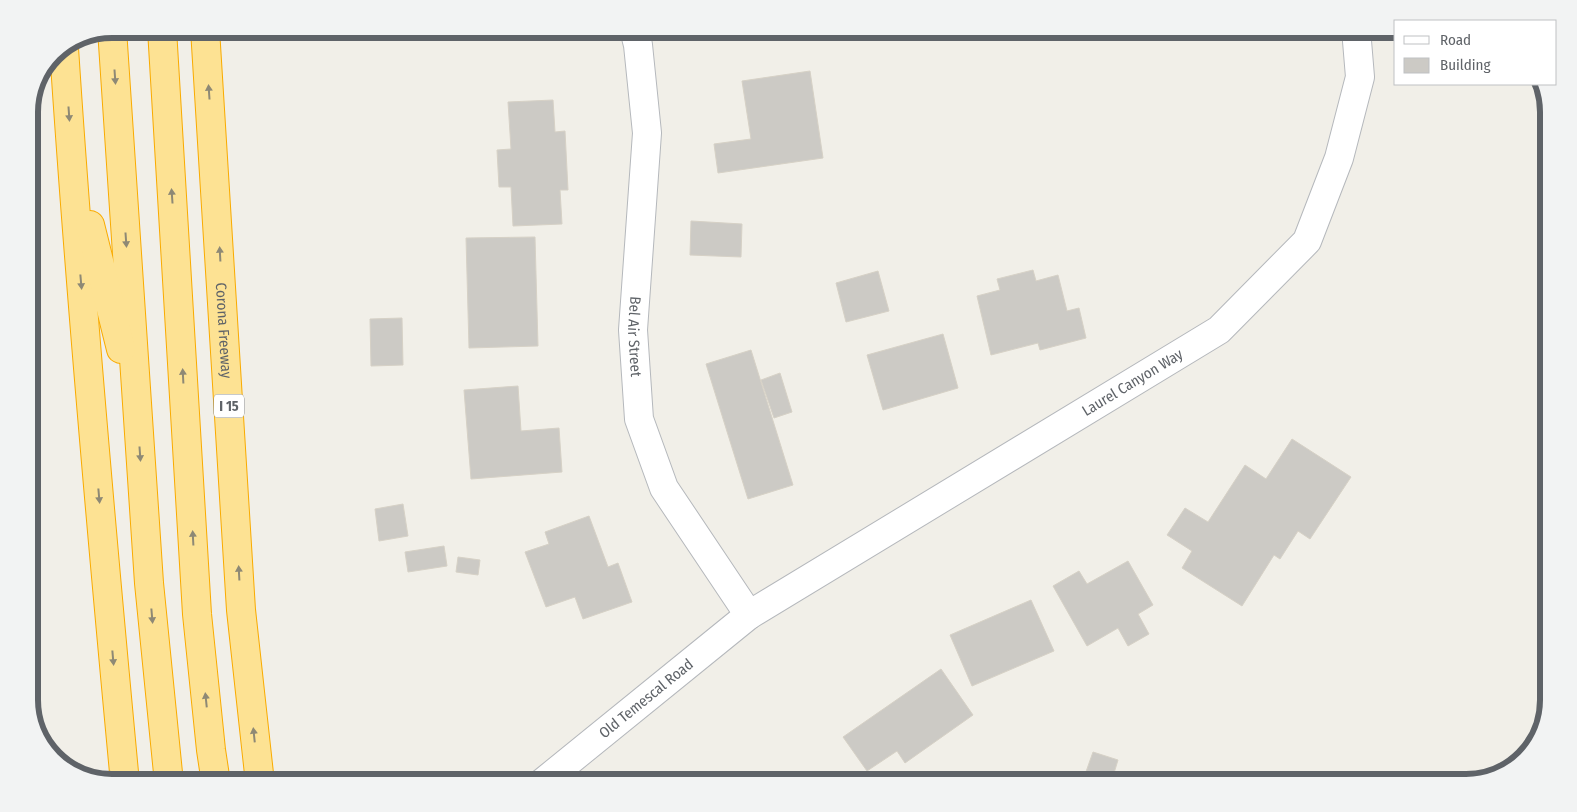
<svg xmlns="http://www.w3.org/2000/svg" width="1577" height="812" viewBox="0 0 1577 812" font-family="'Fira Sans Condensed',sans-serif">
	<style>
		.building { fill: #cccac5; stroke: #d6d1c6 }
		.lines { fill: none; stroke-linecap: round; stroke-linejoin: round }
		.minor-casing { stroke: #b5b8bc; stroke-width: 30 }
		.highway-casing { stroke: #f9ab00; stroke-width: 30 }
		.minor { stroke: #fff; stroke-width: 28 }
		.highway { stroke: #fde293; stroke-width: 28 }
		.oneway { fill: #8e8975 }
		.labels { text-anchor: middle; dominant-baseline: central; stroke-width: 4; stroke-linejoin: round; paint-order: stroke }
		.shield { fill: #fff; stroke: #8f9295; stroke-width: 1 }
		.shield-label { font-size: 14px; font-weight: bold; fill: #5f6368 }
		.street-label { font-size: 15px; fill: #5f6368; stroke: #fff }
		.rim { fill: none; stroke: #5f6368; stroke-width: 6 }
	</style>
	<rect width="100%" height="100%" fill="#f1efe8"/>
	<path class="building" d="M810,71L823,158L718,173L714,144L751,139L742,81Z
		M553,100L555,132L565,131L568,190H560L562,224L513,226L511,187H499L497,150L511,149L508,102Z
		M691,221L742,224L741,257L690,255Z
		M535,237L538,346L469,348L466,238Z
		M1033,270L1036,281L1058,275L1067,311L1079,308L1086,338L1040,350L1038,343L991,355L977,296L1000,290L997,279Z
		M878,271L889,311L846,322L836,283Z
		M402,318L403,365L371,366L370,319Z
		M943,334L958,388L883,410L867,355Z
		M751,350L793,485L748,499L706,364Z
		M780,373L792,412L774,418L761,380Z
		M518,386L521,431L559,428L562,472L471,479L464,390Z
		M1292,439L1351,477L1310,539L1298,531L1280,559L1274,555L1242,606L1182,568L1192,551L1167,535L1185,508L1208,522L1245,465L1266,479Z
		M403,504L408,536L379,541L375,509Z
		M589,516L608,567L618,563L632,602L583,619L575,597L546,607L525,552L549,544L545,532Z
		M444,546L447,566L408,572L405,552Z
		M458,557L480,560L478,575L456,572Z
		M1128,561L1153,605L1138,614L1149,634L1128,646L1118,628L1087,646L1053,586L1079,571L1087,584Z
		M1031,600L1054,651L972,686L950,635Z
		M941,669L973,715L905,763L897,751L867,771L843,737Z
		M1093,752L1118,760L1111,783H1082Z
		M629,773L638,783H616Z"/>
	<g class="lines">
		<g class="minor-casing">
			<g id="minor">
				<path id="s1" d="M634,29L638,45L647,133L633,330L639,419L664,488L749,615"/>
				<path id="s2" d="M542,783L749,615L1219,330L1307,241L1339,158L1360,77L1356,29"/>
			</g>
		</g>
		<g class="highway-casing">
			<g id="highway">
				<path d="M112,29L149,583L169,783"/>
				<path d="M162,29L197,614L211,750L216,783"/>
				<path id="s3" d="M205,29L241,610L260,783"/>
				<path d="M64,48C80,293 102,539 125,783"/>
				<path d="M90,225L121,349"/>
			</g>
		</g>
		<use href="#minor" class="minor"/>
		<use href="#highway" class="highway"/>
	</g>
	<defs><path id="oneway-solid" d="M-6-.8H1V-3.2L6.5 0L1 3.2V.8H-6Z" transform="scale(1.25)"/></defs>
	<g class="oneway">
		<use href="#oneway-solid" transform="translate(115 77) rotate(86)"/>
		<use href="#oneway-solid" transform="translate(209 92) rotate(-94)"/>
		<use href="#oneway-solid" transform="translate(69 114) rotate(86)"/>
		<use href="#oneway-solid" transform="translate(172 196) rotate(-94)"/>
		<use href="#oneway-solid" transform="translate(126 240) rotate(86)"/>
		<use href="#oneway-solid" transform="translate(220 254) rotate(-93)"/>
		<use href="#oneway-solid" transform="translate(81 282) rotate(85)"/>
		<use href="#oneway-solid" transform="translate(183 376) rotate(-93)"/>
		<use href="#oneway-solid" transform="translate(140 454) rotate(86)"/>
		<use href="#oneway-solid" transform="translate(99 496) rotate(85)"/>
		<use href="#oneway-solid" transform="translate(193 538) rotate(-93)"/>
		<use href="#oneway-solid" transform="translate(239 573) rotate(-93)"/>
		<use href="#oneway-solid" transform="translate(152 616) rotate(85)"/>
		<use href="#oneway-solid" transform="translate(113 658) rotate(85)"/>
		<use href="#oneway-solid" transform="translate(206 700) rotate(-96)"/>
		<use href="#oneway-solid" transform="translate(254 735) rotate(-96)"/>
	</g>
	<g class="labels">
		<rect class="shield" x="214" y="394.5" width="30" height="23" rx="4"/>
		<g class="shield-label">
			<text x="229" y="406">I 15</text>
		</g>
		<g class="street-label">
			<text stroke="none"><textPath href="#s3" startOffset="302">Corona Freeway</textPath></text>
			<text stroke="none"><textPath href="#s1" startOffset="309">Bel Air Street</textPath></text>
			<text stroke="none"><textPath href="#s2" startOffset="715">Laurel Canyon Way</textPath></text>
			<text stroke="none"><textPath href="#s2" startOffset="134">Old Temescal Road</textPath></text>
		</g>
	</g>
	<path d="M0 0H1577V812H0ZM112 38H1466A74 74 0 0 1 1540 112V700A74 74 0 0 1 1466 774H112A74 74 0 0 1 38 700V112A74 74 0 0 1 112 38Z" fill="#f2f3f3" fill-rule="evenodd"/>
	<path class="rim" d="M112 38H1466A74 74 0 0 1 1540 112V700A74 74 0 0 1 1466 774H112A74 74 0 0 1 38 700V112A74 74 0 0 1 112 38Z"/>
	<rect x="1394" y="20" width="162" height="65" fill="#ffffff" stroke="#bfc1c3"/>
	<rect x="1404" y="36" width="25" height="8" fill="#ffffff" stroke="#bfc1c3"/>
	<text x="1440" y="45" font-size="15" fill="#5f6368">Road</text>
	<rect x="1404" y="58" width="25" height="15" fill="#cccac5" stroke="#bfc1c3"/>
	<text x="1440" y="70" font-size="15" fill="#5f6368">Building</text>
</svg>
